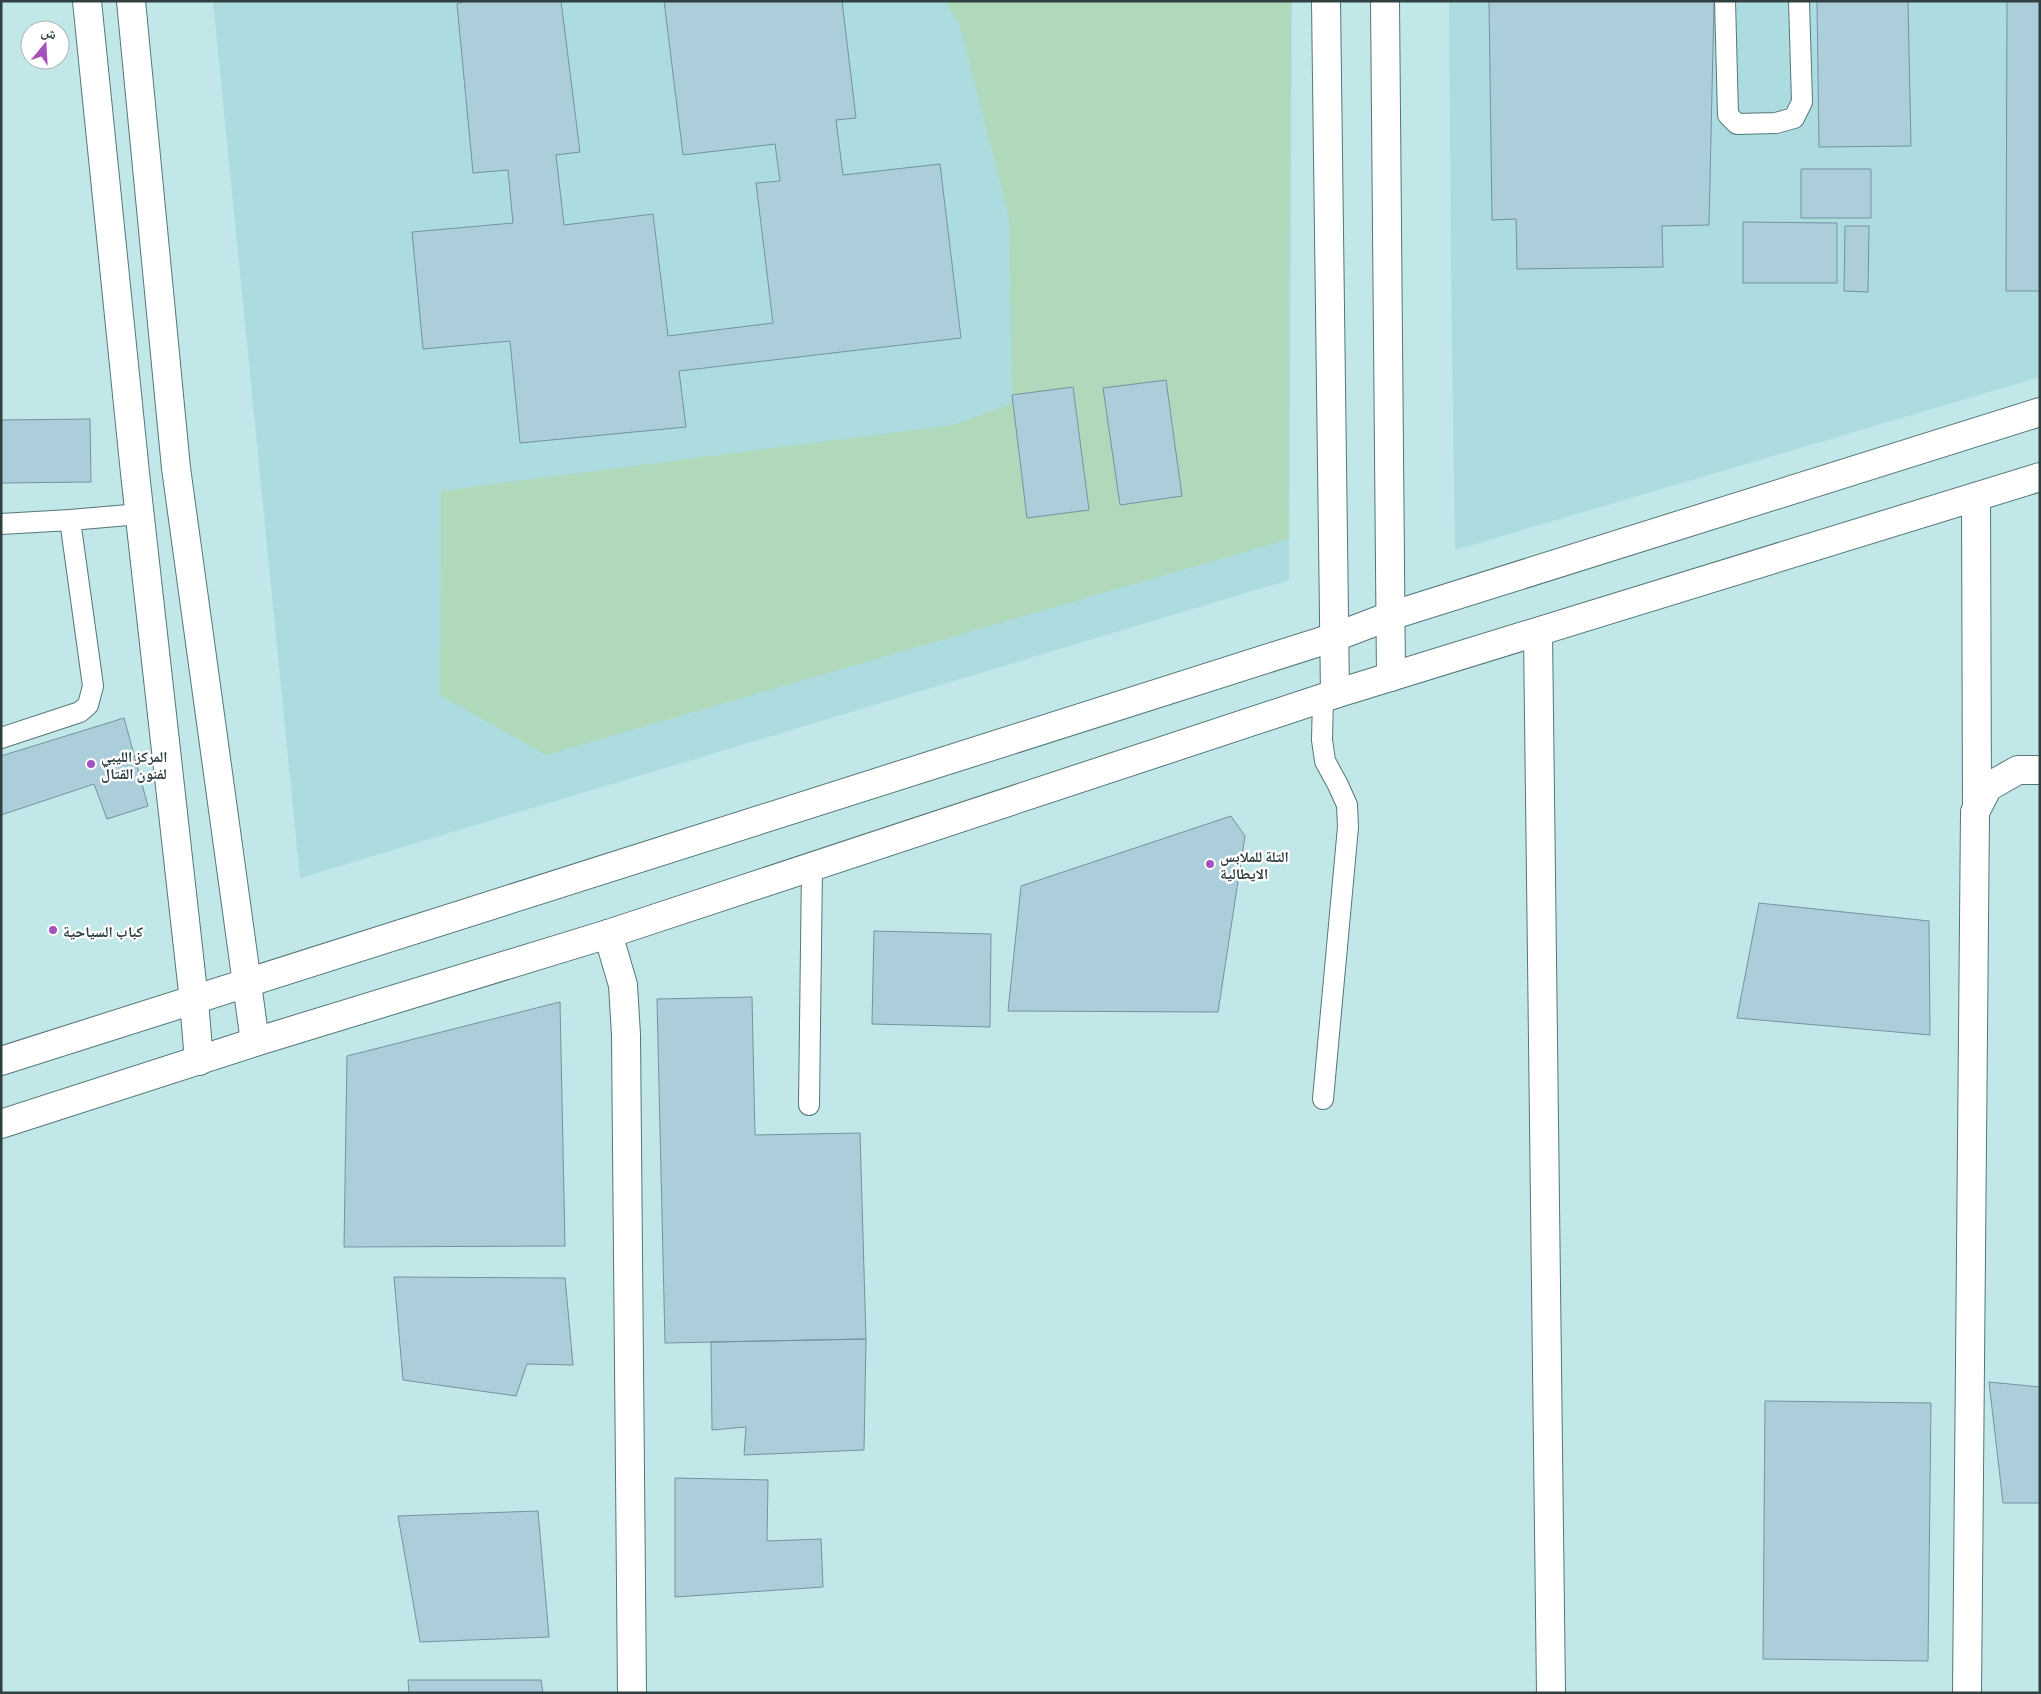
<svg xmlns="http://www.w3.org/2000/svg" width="2041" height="1694" viewBox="0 0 2041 1694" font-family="Literata,'Noto Naskh Arabic',serif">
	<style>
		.built { fill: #acdcdf }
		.green { fill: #b0d8ba }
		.building { fill: #accedb; stroke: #73939f }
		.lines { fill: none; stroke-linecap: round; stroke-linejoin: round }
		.service-casing { stroke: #547779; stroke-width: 22 }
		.minor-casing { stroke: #547779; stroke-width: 30 }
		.tertiary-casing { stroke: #547779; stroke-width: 30 }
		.primary-casing { stroke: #547779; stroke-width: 30 }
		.service { stroke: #fff; stroke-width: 20 }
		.minor { stroke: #fff; stroke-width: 28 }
		.tertiary { stroke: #fff; stroke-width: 28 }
		.primary { stroke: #fff; stroke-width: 28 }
		.poi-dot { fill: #a751be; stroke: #fff; stroke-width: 2 }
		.labels { text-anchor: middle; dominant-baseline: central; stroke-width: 4.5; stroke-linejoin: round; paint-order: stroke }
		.poi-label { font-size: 15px; font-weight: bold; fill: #304040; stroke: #fff; text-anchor: start }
	</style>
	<rect width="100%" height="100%" fill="#c1e7e9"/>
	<path class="built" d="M213,1H1292L1289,580L300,878Z
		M1449,1H2040V377L1455,550L1451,271Z"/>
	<path class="green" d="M945,1H1291L1288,331L1289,539L546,755L440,695L441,491L952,425L1010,405L1012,395L1009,217L960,26Z"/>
	<path class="building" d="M465,1H561L580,152L556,155L564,225L653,214L668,336L773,323L756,183L780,181L775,144L683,155L664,1H842L856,118L836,120L843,175L940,164L961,338L679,371L686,427L520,443L510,341L423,349L412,232L513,223L508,170L473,173L457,4Z
		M1489,1H1714L1709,225L1662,226L1663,267L1517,269L1516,219L1492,220Z
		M1817,1H1908L1911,146L1819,147Z
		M2007,1H2040V291H2006Z
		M1801,169H1871V218H1801Z
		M1743,222L1837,223V283H1743Z
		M1845,226H1869L1868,292L1844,291Z
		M1166,380L1182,496L1120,505L1103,388Z
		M1073,387L1089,510L1027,518L1012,395Z
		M90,419L91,482L1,483V420Z
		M124,718L148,806L107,819L94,784L1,815V756Z
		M1231,816L1245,836L1218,1012L1008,1011L1021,886Z
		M1759,903L1929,921L1930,1035L1737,1018Z
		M874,931L991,934L990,1027L872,1024Z
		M752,997L755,1135L860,1133L866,1339L665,1343L657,999Z
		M560,1002L565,1246L344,1247L347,1056Z
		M394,1277L565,1278L573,1365L527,1364L516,1396L403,1380Z
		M866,1339L864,1450L744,1455L746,1427L712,1430L711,1342Z
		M1989,1382L2040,1387V1503H2003Z
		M1765,1401L1931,1403L1928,1661L1763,1659Z
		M675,1478L768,1480L767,1541L821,1539L823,1587L675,1597Z
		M538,1511L549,1637L420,1642L398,1516Z
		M408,1680H541L543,1693H409Z"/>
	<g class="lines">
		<g class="service-casing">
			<path id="service" d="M1725,1L1728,115L1737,124L1776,123L1794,118L1802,102L1799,1
				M1,524L70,520
				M1,738L80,712L88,705L93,686L70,520L140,514
				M1323,1099L1348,827L1347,805L1338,785L1325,761L1322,740L1323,698
				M809,1105L812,867"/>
		</g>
		<g class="minor-casing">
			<path id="minor" d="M87,1L135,473L194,1001L199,1061
				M131,1L176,468L255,1042
				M1976,497L1977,807
				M1538,633L1551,1693
				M608,934L623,985L626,1035L632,1693
				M1967,1693L1975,812L1988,787L2018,770H2040"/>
		</g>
		<g class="tertiary-casing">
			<path id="tertiary" d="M1326,1L1335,694
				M1385,1L1391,677"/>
		</g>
		<g class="primary-casing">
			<path id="primary" d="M1,1061L1335,637L1390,616L2040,412
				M1,1124L255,1042L608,934L1335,694L2040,477"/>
		</g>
		<use href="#service" class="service"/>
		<use href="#minor" class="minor"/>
		<use href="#tertiary" class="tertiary"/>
		<use href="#primary" class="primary"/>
	</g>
	<g class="poi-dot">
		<circle cx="91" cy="764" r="5"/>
		<circle cx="1210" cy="864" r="5"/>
		<circle cx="53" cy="930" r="5"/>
	</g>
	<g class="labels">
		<g class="poi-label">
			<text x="101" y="755">المركز الليبي<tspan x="101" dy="17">لفنون القتال</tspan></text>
			<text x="1220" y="855">التلة للملابس<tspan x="1220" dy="17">الايطالية</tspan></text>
			<text x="63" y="930">كباب السياحية</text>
		</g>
	</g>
	<rect width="2041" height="1694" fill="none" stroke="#304040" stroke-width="5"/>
	<g transform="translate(45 45) rotate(18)"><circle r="24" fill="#ffffff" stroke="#acb3b3"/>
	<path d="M0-4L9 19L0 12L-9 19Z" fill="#a751be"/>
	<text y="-8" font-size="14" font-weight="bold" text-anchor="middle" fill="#304040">ش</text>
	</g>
</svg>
